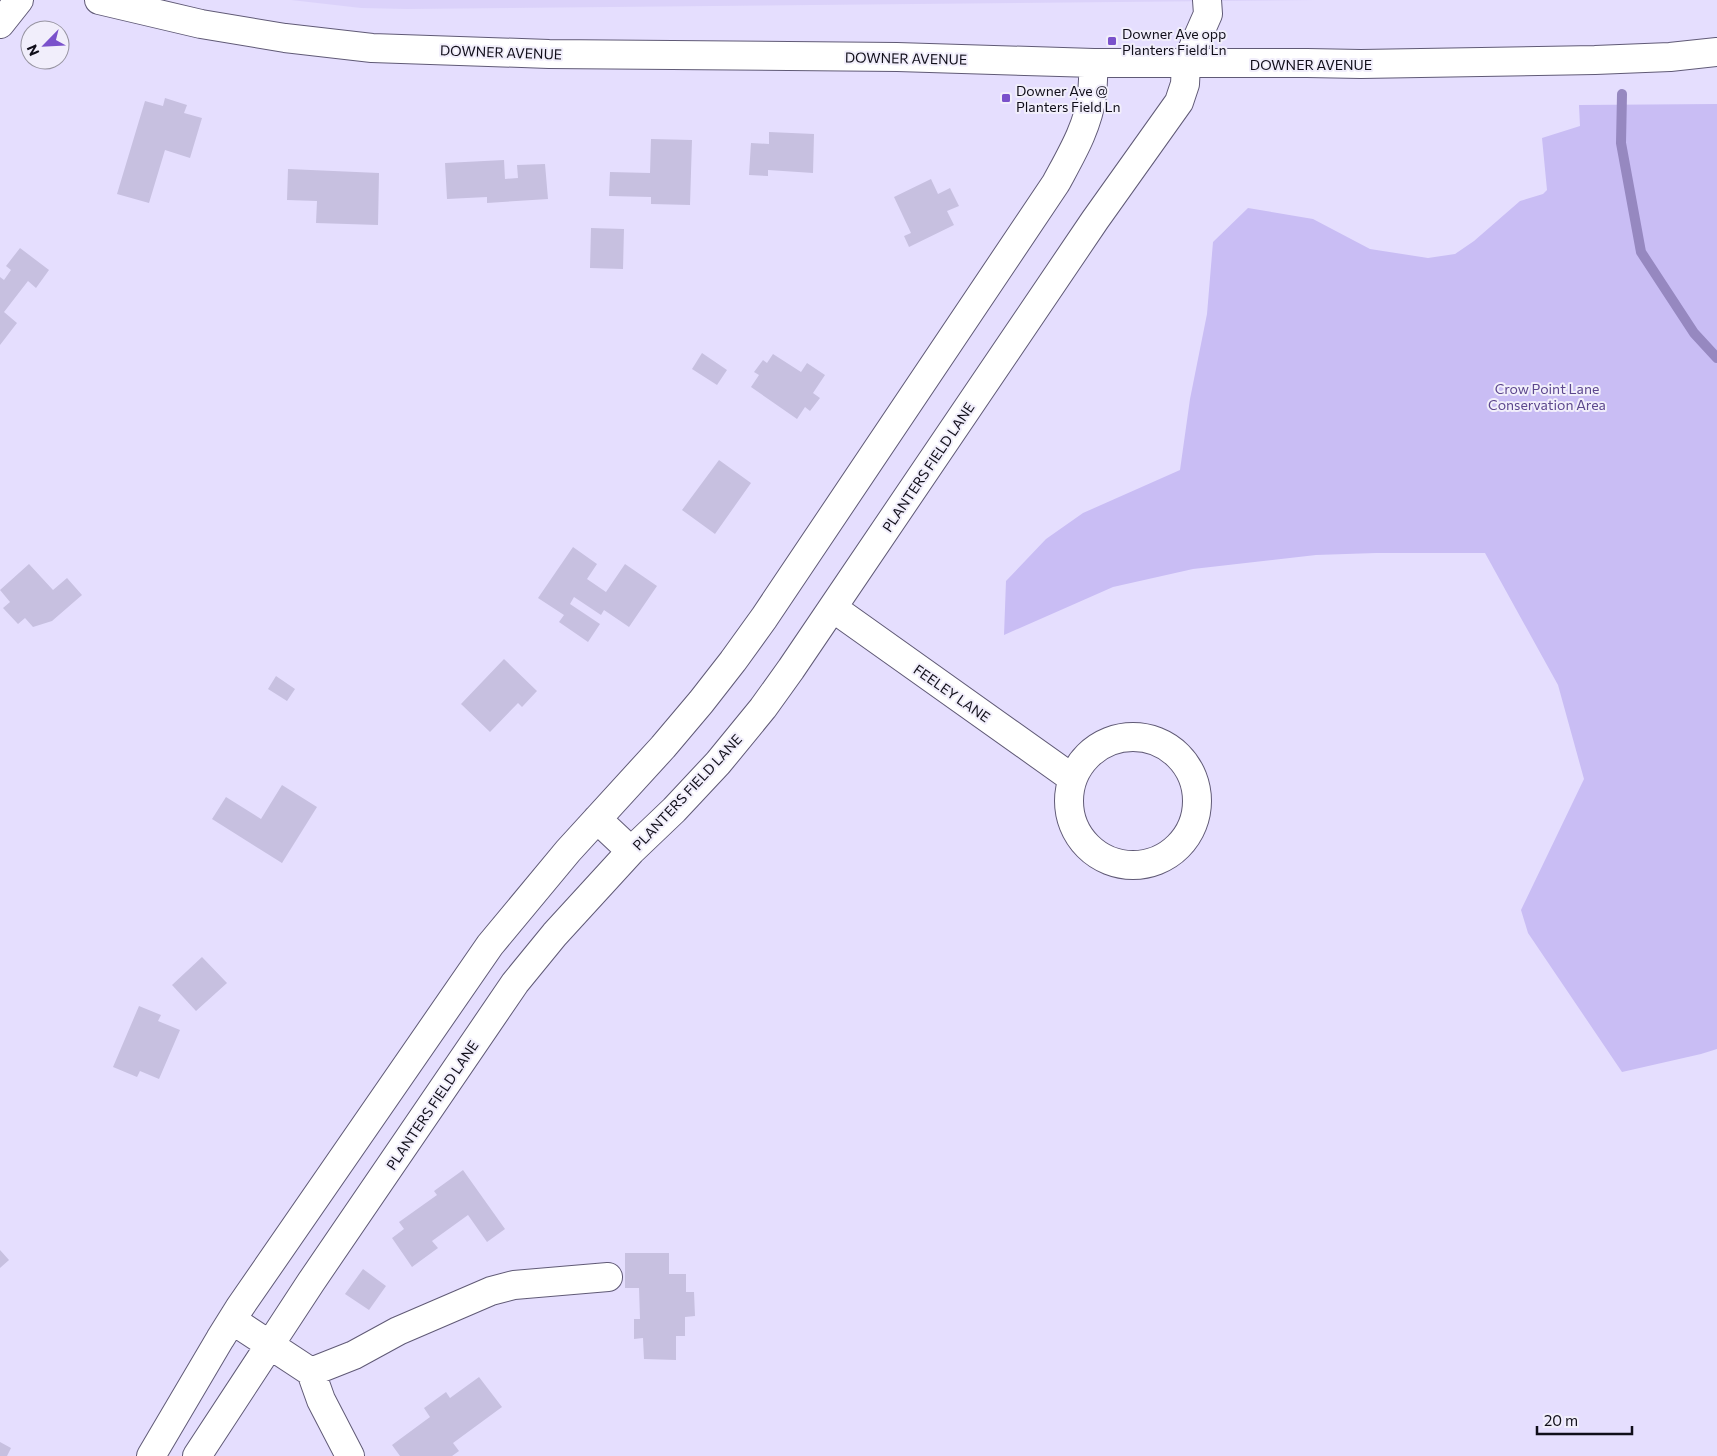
<svg xmlns="http://www.w3.org/2000/svg" width="1717" height="1456" viewBox="0 0 1717 1456" font-family="Commissioner,sans-serif">
	<style>
		.built { fill: #dbd2fa }
		.green { fill: #c9bdf4 }
		.lines { fill: none; stroke-linecap: round; stroke-linejoin: round }
		.stream { stroke: #9688c0; stroke-width: 10 }
		.building { fill: #c7c0e0 }
		.minor-casing { stroke: #605a76; stroke-width: 30 }
		.minor { stroke: #fff; stroke-width: 28 }
		.poi-dot { fill: #7a51cb; stroke: #f1eefb; stroke-width: 2 }
		.labels { text-anchor: middle; dominant-baseline: central; stroke-width: 4; stroke-linejoin: round; paint-order: stroke }
		.poi-label { font-size: 14px; fill: #100e19; stroke: #f1eefb; text-anchor: start }
		.street-label { font-size: 14px; fill: #100e19; stroke: #f1eefb }
		.park-label { font-size: 14px; fill: #5c478d; stroke: #f1eefb }
	</style>
	<rect width="100%" height="100%" fill="#e5defe"/>
	<path class="built" d="M291,0H1316L407,9L361,8Z"/>
	<path class="green" d="M1717,104V1049L1701,1054L1622,1072L1528,933L1521,910L1584,779L1558,685L1485,553H1376L1316,555L1193,569L1113,587L1004,635L1006,581L1046,539L1083,513L1180,470L1190,399L1207,314L1213,242L1248,208L1313,219L1370,249L1428,258L1455,254L1474,241L1520,201L1543,194L1547,190L1542,138L1580,126L1579,105Z"/>
	<g class="lines">
		<path class="stream" d="M1622,94L1621,143L1641,252L1694,333L1717,358"/>
	</g>
	<path class="building" d="M165,98L187,105L184,113L202,118L190,158L165,150L149,203L117,194L145,101L163,106Z
		M769,132L814,134L813,173L768,170V176L749,175L751,143L769,144Z
		M651,139L692,140L690,205L651,204V197L609,196L610,172L650,173Z
		M504,160L505,179L518,178L517,165L545,164L548,199L487,203V197L447,199L445,163Z
		M288,169L379,173L378,225L316,223L317,201L287,200Z
		M931,179L938,194L950,188L959,206L947,211L954,225L909,247L904,236L911,233L894,197Z
		M591,228L624,229L623,269L590,268Z
		M20,248L49,270L36,288L28,281L4,312L17,323L0,345V277L4,280L11,270L6,266Z
		M702,353L727,370L717,385L692,369Z
		M773,354L801,372L807,363L825,375L813,393L820,398L810,411L805,407L797,419L751,387L759,375L754,372L763,360L767,363Z
		M719,460L751,483L715,534L682,510Z
		M573,547L597,564L587,579L606,592L625,564L657,586L629,627L604,610L601,615L574,597L570,604L600,624L588,642L559,622L564,615L538,598Z
		M29,564L53,590L67,578L82,595L52,621L33,627L25,618L18,624L3,608L10,602L0,590Z
		M504,659L537,691L522,707L518,703L490,732L461,704Z
		M276,676L295,689L287,701L268,689Z
		M282,785L317,807L282,863L212,819L226,797L261,819Z
		M202,957L227,983L196,1011L172,985Z
		M139,1006L161,1015L158,1021L180,1030L159,1079L140,1071L137,1077L113,1067Z
		M463,1170L505,1229L487,1242L468,1215L432,1241L438,1248L412,1267L392,1238L404,1229L399,1222L437,1195L434,1191Z
		M0,1250L9,1260L0,1268Z
		M625,1253H669V1274H686V1292H694L695,1316L685,1317V1336H676V1360L644,1359L643,1338L634,1339V1319H640L639,1288H625Z
		M363,1269L386,1286L369,1310L345,1294Z
		M479,1377L502,1407L453,1443L459,1451L452,1456H400L392,1445L430,1417L424,1408L446,1392L450,1398Z
		M0,1442L11,1448L7,1456H0Z"/>
	<g class="lines">
		<g class="minor-casing">
			<path id="minor" d="M99,0L201,24L285,38L372,48L549,54L897,57L1094,63H1307L1361,64L1595,60L1670,57L1717,52
				M0,24L19,0
				M833,608L1072,778
				M1069 801a64 64 0 1 1 128 0a64 64 0 1 1-128 0Z
				M597,819L631,851
				M232,1320L311,1372L321,1400L350,1456
				M311,1372L354,1355L398,1331L491,1291L514,1285L608,1277
				M151,1456L220,1339L240,1307L490,945L568,851L663,747L701,702L733,661L764,618L1056,183C1071,155 1088,127 1092,95C1093,85 1093,74 1094,63
				M197,1456L311,1282L515,983L555,934L631,851L674,810L718,763L763,708L791,669L1095,220L1179,102L1185,84L1186,64L1208,14L1207,0"/>
		</g>
		<use href="#minor" class="minor"/>
	</g>
	<g class="poi-dot">
		<rect x="1107" y="36" width="10" height="10" rx="2.5"/>
		<rect x="1001" y="93" width="10" height="10" rx="2.5"/>
	</g>
	<g class="labels">
		<g class="poi-label">
			<text x="1122" y="33">Downer Ave opp<tspan x="1122" dy="16">Planters Field Ln</tspan></text>
			<text x="1016" y="90">Downer Ave @<tspan x="1016" dy="16">Planters Field Ln</tspan></text>
		</g>
		<g class="street-label">
			<text transform="translate(501 52) rotate(2)">DOWNER AVENUE</text>
			<text transform="translate(906 58) rotate(1)">DOWNER AVENUE</text>
			<text x="1311" y="64">DOWNER AVENUE</text>
			<text transform="translate(928 467) rotate(-56)">PLANTERS FIELD LANE</text>
			<text transform="translate(952 693) rotate(35)">FEELEY LANE</text>
			<text transform="translate(687 792) rotate(-47)">PLANTERS FIELD LANE</text>
			<text transform="translate(432 1105) rotate(-56)">PLANTERS FIELD LANE</text>
		</g>
		<g class="park-label">
			<text x="1547" y="388">Crow Point Lane<tspan x="1547" dy="16">Conservation Area</tspan></text>
		</g>
	</g>
	<g transform="translate(45 45) rotate(246)"><circle r="24" fill="#f1eefb" stroke="#9794a1"/>
	<path d="M0-4L9 19L0 12L-9 19Z" fill="#7a51cb"/>
	<text y="-8" font-size="14" font-weight="bold" text-anchor="middle" fill="#100e19">N</text>
	</g>
	<path d="M1537 1426v8h95v-8" fill="none" stroke="#100e19" stroke-width="2.5"/>
	<text x="1544" y="1426" font-size="15" fill="#100e19" stroke="#f1eefb" stroke-width="4" paint-order="stroke">20 m</text>
</svg>
